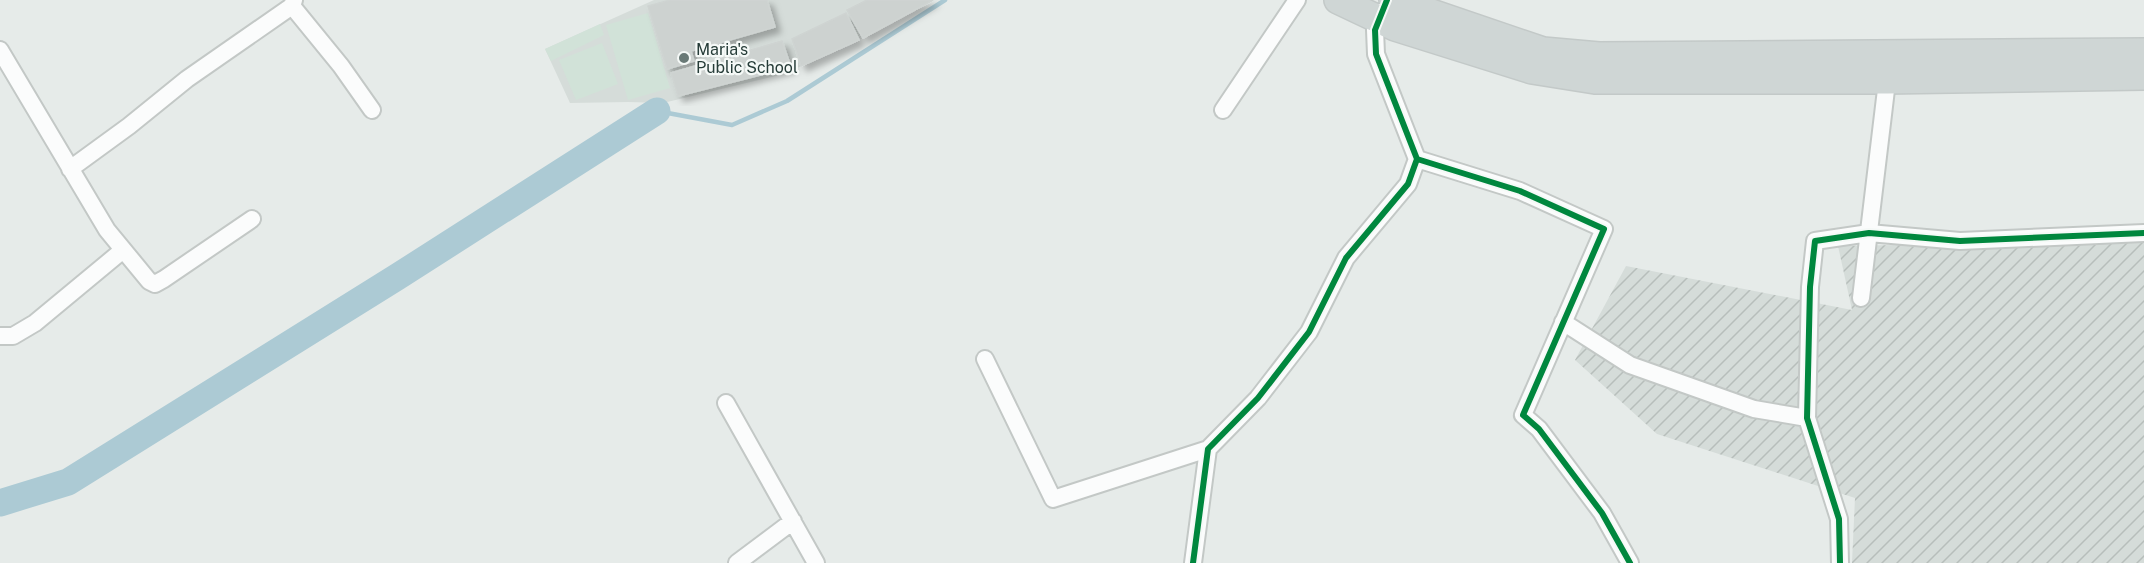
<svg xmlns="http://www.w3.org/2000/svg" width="2144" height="563" viewBox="0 0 2144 563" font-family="'Public Sans',sans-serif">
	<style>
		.built { fill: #d5dcd9 }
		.industrial { fill: url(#industrial-furrows) }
		.pitch { fill: #d1e2d8 }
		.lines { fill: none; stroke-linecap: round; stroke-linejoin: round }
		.stream { stroke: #accad4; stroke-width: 4.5 }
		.river { stroke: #accad4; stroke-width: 27 }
		.building { fill: #cdd2d0; stroke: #cfd4d2; stroke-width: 1.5; filter: url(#shadow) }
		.minor-casing { stroke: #c3c8c6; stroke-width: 20 }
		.primary-casing { stroke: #c3c9c8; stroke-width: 30 }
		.minor { stroke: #fbfcfc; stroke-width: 16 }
		.primary { stroke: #cfd6d5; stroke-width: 27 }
		.cycleway-casing { stroke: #f5f9f7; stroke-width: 10 }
		.cycleway { stroke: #00873e; stroke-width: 6 }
		.poi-dot { fill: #697976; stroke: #f5f9f7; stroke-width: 2 }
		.labels { text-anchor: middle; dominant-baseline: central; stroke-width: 4.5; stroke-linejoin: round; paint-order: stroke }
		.poi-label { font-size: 16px; fill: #263c38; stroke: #f5f9f7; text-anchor: start }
	</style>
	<defs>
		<pattern id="industrial-furrows" width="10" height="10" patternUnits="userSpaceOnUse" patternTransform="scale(1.5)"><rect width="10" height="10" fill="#d5dcd9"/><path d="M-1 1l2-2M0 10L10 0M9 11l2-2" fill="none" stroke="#b7bebb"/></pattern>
		<filter id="shadow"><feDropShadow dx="5.5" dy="5.5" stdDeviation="3" flood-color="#0004"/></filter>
	</defs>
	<rect width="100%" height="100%" fill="#e6ebe9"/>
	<path class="built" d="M654,0H934L865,37L784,74L663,103L628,102L570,103L545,49Z"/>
	<path class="industrial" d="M2144,241V563H1852L1855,498L1657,434L1575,360L1626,266L1852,310L1838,246Z"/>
	<path class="pitch" d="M648,13L670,88L628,100L606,25Z
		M600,24L604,35L551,61L545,49Z
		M602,43L618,84L576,100L559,60Z"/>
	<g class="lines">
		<path class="stream" d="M657,111L732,125L787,101L945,0"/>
		<path class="river" d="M0,503L68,482L397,277L657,111"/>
	</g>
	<path class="building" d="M670,0H767L775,27L691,51L694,61L667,69L648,6Z
		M867,0H933L863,38L847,10Z
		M846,13L859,40L801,66L792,39Z
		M782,41L791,67L678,96L671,73Z"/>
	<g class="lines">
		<g class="minor-casing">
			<path id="minor" d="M292,6L341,66L372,110
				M0,50L107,230L149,281L155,284L164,279L252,219
				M1223,110L1297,0
				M1417,159L1520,191L1604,229L1523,415L1539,429L1602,513L1630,563
				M70,169L129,126L187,79L292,6L294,0
				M1861,298L1888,73
				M1563,322L1630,365L1754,409L1807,418
				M0,336H13L35,323L123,250
				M985,359L1053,499L1208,449
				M726,403L816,563
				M737,563L793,521
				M1193,563L1208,449L1258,398L1309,332L1346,258L1408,184L1417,159L1376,54L1375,30L1381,12
				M1840,563L1839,519L1807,418L1810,287L1815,241L1869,233L1960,241L2144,233"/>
		</g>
		<g class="primary-casing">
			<path id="primary" d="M1338,0L1395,27L1532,70L1595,80H1887L2144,76
				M1393,0L1543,51L1599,56L2144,52"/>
		</g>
		<use href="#minor" class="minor"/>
		<use href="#primary" class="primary"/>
		<g class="cycleway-casing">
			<path id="cycleway" d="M1417,159L1520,191L1604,229L1523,415L1539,429L1602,513L1630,563
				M1193,563L1208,449L1258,398L1309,332L1346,258L1408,184L1417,159L1376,54L1375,30L1387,0
				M1840,563L1839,519L1807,418L1810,287L1815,241L1869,233L1960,241L2144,233"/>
		</g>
		<use href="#cycleway" class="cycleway"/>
	</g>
	<circle class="poi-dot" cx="684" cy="58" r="6"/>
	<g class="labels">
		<g class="poi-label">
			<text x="696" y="49">Maria's<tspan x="696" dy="18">Public School</tspan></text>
		</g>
	</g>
</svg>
